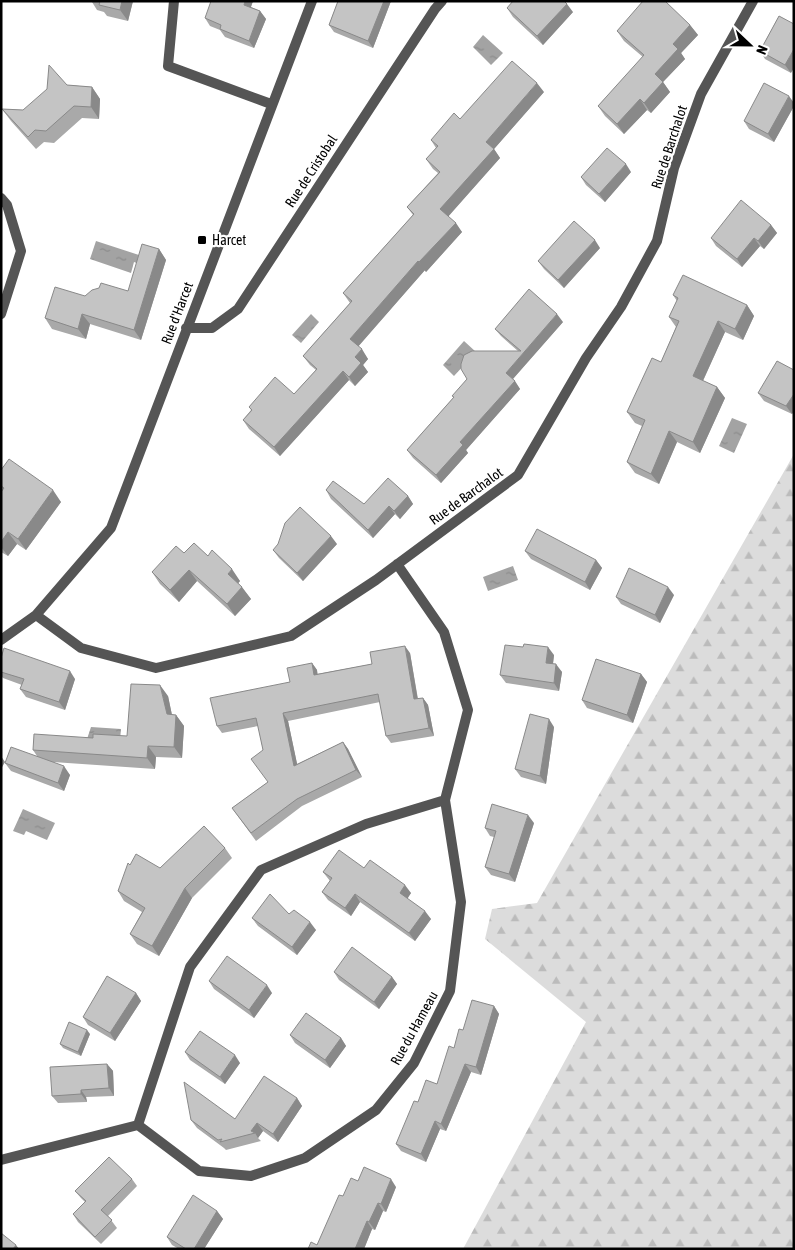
<svg xmlns="http://www.w3.org/2000/svg" width="795" height="1250" viewBox="0 0 795 1250" font-family="'Asap Condensed',sans-serif">
	<style>
		.forest { fill: url(#forest-firs) }
		.water { fill: url(#water-ripples) }
		.lines { fill: none; stroke-linecap: round; stroke-linejoin: round }
		.street { stroke: #555; stroke-width: 10 }
		.wall { fill: #a9a9a9 }
		.shaded-wall { fill: #898989 }
		.building { fill: #c4c4c4; stroke: #898989 }
		.poi-dot { fill: #000; stroke: #fff; stroke-width: 2 }
		.labels { text-anchor: middle; dominant-baseline: central; stroke-width: 4.5; stroke-linejoin: round; paint-order: stroke }
		.street-label { font-size: 14px; fill: #000; stroke: #fff }
		.poi-label { font-size: 14px; fill: #000; stroke: #fff; text-anchor: start }
	</style>
	<defs>
		<pattern id="forest-firs" width="22" height="20" patternUnits="userSpaceOnUse" patternTransform="scale(1.25)"><rect width="22" height="20" fill="#dcdcdc"/><path d="M5 1l3.5 6h-7zM16 11l3.5 6h-7z" fill="#bbb"/></pattern>
		<pattern id="water-ripples" width="26" height="14" patternUnits="userSpaceOnUse" patternTransform="scale(1.25)"><rect width="26" height="14" fill="#a3a3a3"/><path d="M2 4q2-2 4 0t4 0M15 11q2-2 4 0t4 0" fill="none" stroke="#8b8b8b"/></pattern>
	</defs>
	<rect width="100%" height="100%" fill="#fff"/>
	<path class="forest" d="M794,454V1249H463L586,1022L485,939L492,909L537,903Z"/>
	<path class="water" d="M483,35L503,53L491,65L473,47Z
		M96,241L142,256L139,264L134,262L131,273L90,259Z
		M311,314L319,322L301,343L292,335Z
		M464,341L476,352L454,376L443,365Z
		M732,418L747,424L734,453L719,446Z
		M513,566L518,580L488,591L483,577Z
		M91,727L121,729L120,740L84,748Z
		M23,809L55,823L47,840L26,831L24,835L13,831Z"/>
	<g class="lines">
		<path class="street" d="M174,1L168,66L271,104
			M1,198L7,205L21,251L1,314
			M186,328H212L238,309L435,9L442,1
			M36,615L81,648L156,668L291,636L376,580L518,475L586,358L621,307L657,241L674,168L701,94L753,1
			M1,640L36,615L111,528L312,1
			M138,1125L190,967L261,870L366,824L445,800
			M1,1160L138,1125L199,1171L251,1176L305,1158L376,1110L414,1063L450,991L461,902L445,800L468,710L444,632L397,564"/>
	</g>
	<path class="wall" d="M89,1H133L128,21L107,16L104,12L97,10L92,2Z
		M253,1L251,7L260,11L266,19L254,48L225,37L220,30L210,26L205,18Z
		M338,1H391L373,48L334,32L329,25Z
		M507,8L573,12L543,45L513,17Z
		M779,16L791,73L765,59L760,51Z
		M690,25L698,35L681,53L685,59L663,82L670,92L651,113L647,110L624,134L605,116L598,106L643,57L624,41L617,31Z
		M67,85L92,87L100,99L99,119L82,118L54,143L44,142L36,149L11,121L2,109L23,110Z
		M544,92L494,149L500,158L448,216L462,232L426,272L425,270L358,346L368,359L363,365L368,372L355,386L349,380L280,456L249,429L243,420L251,410L249,407L294,394L316,370L310,365L303,356L350,303L343,293L413,215L407,207L438,173L433,169L426,159L436,148L431,140L460,119Z
		M794,103V106L774,142L749,129L744,121Z
		M631,172L605,202L586,185L581,177Z
		M771,225L777,233L764,249L760,246L742,267L716,246L711,238Z
		M600,248L564,288L544,269L538,261Z
		M159,249L166,260L141,340L90,324L86,339L52,329L45,318L85,296L128,291Z
		M673,295L747,305L754,316L743,340L725,332L703,381L717,387L725,398L700,453L677,442L659,484L635,473L627,462L642,426L635,423L627,412L661,362L676,327L669,317L677,301Z
		M563,322L513,379L520,389L466,450L468,453L441,483L413,458L407,450L454,397L467,379L518,351L501,336L495,329Z
		M794,370V411L792,414L764,401L758,393Z
		M1,470L61,502L26,550L17,544L8,556L1,552Z
		M326,490L364,504L408,496L413,504L400,519L395,514L373,538L331,499Z
		M337,544L303,581L279,558L273,550Z
		M525,551L596,560L602,568L590,590L531,559Z
		M184,553L208,556L240,581L238,583L251,599L235,616L197,581L179,602L160,584L152,572Z
		M674,595L660,623L621,604L616,597Z
		M410,653L418,699L423,698L428,705L434,736L391,743L386,736L380,702L288,721L297,764L343,742L348,749L362,777L302,806L256,841L232,808L268,782L263,750L258,726L222,733L217,726L290,682L312,663L317,670V674L372,664Z
		M554,655L553,664L562,672L559,691L506,683L500,675Z
		M1,658L75,679L65,710L26,697L20,689L22,685L3,678L1,676Z
		M641,674L647,682L633,723L587,708L582,700Z
		M168,696L172,715H176L184,726L182,758L156,757L155,769L53,762L70,775L64,791L11,771L5,763L37,756L33,750L93,738L127,736Z
		M554,727L546,784L521,777L515,769Z
		M534,823L515,882L491,875L485,867L494,837L490,836L485,828Z
		M225,848L232,858L192,898L159,956L137,944L130,934L142,912L124,901L118,891L130,865L160,868Z
		M364,868L411,893L407,898L431,919L415,941L360,902L351,916L328,900L322,892L330,881L323,872Z
		M289,914L316,930L297,955L258,926L252,918Z
		M334,972L392,977L397,984L379,1009L339,980Z
		M209,981L272,993L254,1018L214,989Z
		M136,993L141,1001L115,1041L88,1025L83,1017Z
		M494,1006L499,1014L481,1075L471,1072L446,1131L440,1129L426,1162L401,1151L396,1144L418,1102L437,1084L454,1048Z
		M90,1034L81,1056L63,1048L60,1044Z
		M290,1035L341,1038L346,1046L330,1068L295,1043Z
		M185,1052L240,1063L225,1084L190,1060Z
		M107,1064L113,1071L114,1096L86,1097L87,1102L58,1103L52,1096Z
		M297,1098L302,1106L278,1142L263,1131L258,1138L261,1141L226,1150L224,1148L197,1128L191,1120L235,1119Z
		M132,1179L137,1186L108,1216L117,1228L101,1244L78,1222L73,1214L85,1202L81,1198L75,1191Z
		M358,1181L396,1187L386,1212L383,1211L375,1230L372,1229L364,1249H308L317,1245L343,1196Z
		M217,1211L223,1219L204,1249H179L172,1245L167,1237Z"/>
	<path class="shaded-wall" d="M122,1H133L128,21L120,10Z
		M245,1H253L249,12L244,5Z
		M384,1H391L373,48L368,41Z
		M567,4L573,12L543,45L537,36Z
		M260,11L266,19L254,48L249,41Z
		M690,25L698,35L681,53L685,59L663,82L670,92L651,113L644,103L655,74L673,44Z
		M794,49V68L791,73L785,65Z
		M537,83L544,92L494,149L500,158L447,218L440,209L486,142Z
		M92,87L100,99L99,119L91,107Z
		M789,96L794,103V106L774,142L768,134Z
		M640,99L647,110L624,134L617,124Z
		M626,164L631,172L605,202L599,194Z
		M456,223L462,232L426,272L419,262Z
		M771,225L777,233L764,249L758,241Z
		M754,238L760,246L742,267L737,259Z
		M595,240L600,248L564,288L558,280Z
		M159,249L166,260L141,340L134,330Z
		M418,261L425,270L357,348L350,339Z
		M747,305L754,316L743,340L735,329Z
		M82,314L90,324L86,339L78,329Z
		M557,314L563,322L511,381L506,373Z
		M718,321L725,332L700,387L693,376Z
		M362,349L368,359L363,365L368,372L355,386L349,377L355,357Z
		M343,371L349,380L280,456L274,447Z
		M515,381L520,389L466,450L468,453L441,483L436,475L460,442Z
		M717,387L725,398L700,453L693,442Z
		M794,394V411L792,414L786,406Z
		M669,431L677,442L659,484L651,474Z
		M53,490L61,502L26,550L18,539Z
		M408,496L413,504L400,519L394,511Z
		M389,506L395,514L373,538L368,530Z
		M8,532L17,544L8,556L1,547V542Z
		M331,536L337,544L303,581L297,573Z
		M596,560L602,568L590,590L585,582Z
		M232,569L240,581L236,586L228,574Z
		M189,570L197,581L179,602L170,590Z
		M242,587L251,599L235,616L227,604Z
		M668,587L674,595L660,623L655,615Z
		M405,646L410,653L419,707L414,699Z
		M548,647L554,655L552,671L546,663Z
		M312,663L317,670L319,682L314,675Z
		M556,664L562,672L559,691L554,683Z
		M70,671L75,679L65,710L59,702Z
		M641,674L647,682L633,723L627,715Z
		M160,685L168,696L174,725L167,714Z
		M423,698L428,705L434,736L429,728Z
		M283,713L288,721L299,773L294,766Z
		M176,715L184,726L182,758L174,747Z
		M549,719L554,727L546,784L540,776Z
		M343,742L348,749L362,777L356,770Z
		M148,746L156,757L155,769L147,758Z
		M1,756L5,762L1,769Z
		M64,766L70,775L64,791L58,783Z
		M528,815L534,823L515,882L509,874Z
		M405,885L411,893L406,901L400,893Z
		M185,888L192,898L159,956L152,946Z
		M355,894L360,902L351,916L345,908Z
		M425,911L431,919L415,941L409,933Z
		M310,922L316,930L297,955L292,947Z
		M392,977L397,984L379,1009L374,1002Z
		M267,985L272,993L254,1018L249,1010Z
		M136,993L141,1001L115,1041L110,1033Z
		M494,1006L499,1014L481,1075L476,1067Z
		M87,1030L90,1034L81,1056L78,1052Z
		M341,1038L346,1046L330,1068L325,1060Z
		M235,1055L240,1063L225,1084L220,1077Z
		M107,1064L113,1071L114,1096L109,1088Z
		M465,1064L471,1072L446,1131L441,1124Z
		M81,1090L86,1097L87,1102L81,1094Z
		M297,1098L302,1106L278,1142L273,1134Z
		M435,1121L440,1129L426,1162L421,1154Z
		M257,1123L263,1131L258,1138L255,1133L251,1131Z
		M391,1179L396,1187L386,1212L381,1204Z
		M378,1203L383,1211L375,1230L369,1222Z
		M217,1211L223,1219L204,1249H194Z
		M367,1221L372,1229L364,1249H355Z
		M16,1245L19,1249H13Z"/>
	<path class="building" d="M100,1H122L120,10L99,5Z
		M211,1H245L244,5L260,11L249,41L220,29L221,25L205,18Z
		M338,1H384L368,41L329,25Z
		M513,1H564L567,4L537,36L507,8Z
		M643,1H665L690,25L673,44L678,49L655,74L663,82L644,103L640,99L617,124L598,106L644,55L617,31Z
		M779,16L794,24V49L785,65L760,51Z
		M512,61L537,83L486,142L494,149L440,209L456,223L419,262L418,261L350,339L362,349L355,357L361,363L349,377L343,371L274,447L243,420L252,410L249,407L275,377L294,394L317,369L303,356L352,301L343,293L414,214L407,207L440,172L426,159L438,146L431,140L454,113L460,119Z
		M49,65L67,85L92,87L91,107L74,106L46,131L35,130L28,137L2,109L23,110L47,89Z
		M764,83L789,96L768,134L744,121Z
		M607,148L626,164L599,194L581,177Z
		M741,200L771,225L758,241L754,238L737,259L711,238Z
		M574,221L595,240L558,280L538,261Z
		M142,244L159,249L134,330L82,314L78,329L45,318L55,287L85,296L92,290L99,288L101,283L128,291Z
		M683,275L747,305L735,329L718,321L693,376L717,387L693,442L669,431L651,474L627,462L645,420L627,412L652,358L661,362L679,321L669,317L678,298L673,295Z
		M529,289L557,314L506,373L515,381L460,442L463,445L436,475L407,450L454,397L452,396L467,379L461,369V364L464,355L472,351H521L495,329Z
		M777,361L794,370V394L786,406L758,393Z
		M9,459L53,490L18,539L8,532L1,542V492L4,488L1,486V470Z
		M388,478L408,496L394,511L389,506L368,530L326,490L333,481L364,504Z
		M300,507L331,536L297,573L273,550L278,544L285,523Z
		M537,529L596,560L585,582L525,551Z
		M194,543L208,556L212,550L232,569L228,574L242,587L227,604L189,570L170,590L152,572L176,546L184,553Z
		M629,568L668,587L655,615L616,597Z
		M524,644L548,647L546,663L556,664L554,683L500,675L505,645L523,647Z
		M405,646L414,699L423,698L429,728L386,736L378,694L283,713L294,766L343,742L356,770L297,799L251,833L232,808L268,782L251,759L263,750L256,718L217,726L210,698L290,682L287,668L312,663L314,675L372,664L370,652Z
		M4,648L70,671L59,702L20,689L24,679L1,672V658Z
		M596,659L641,674L627,715L582,700Z
		M131,684L160,685L167,714L176,715L174,747L148,746L147,758L33,750L34,734L93,738V734L127,736Z
		M530,714L549,719L540,776L515,769Z
		M11,747L64,766L58,783L5,763Z
		M492,804L528,815L509,874L485,867L496,831L485,828Z
		M204,826L225,848L185,888L152,946L130,934L145,908L118,891L128,863L130,865L136,854L160,868Z
		M339,850L364,868L370,860L405,885L400,893L425,911L409,933L355,894L345,908L322,892L332,878L323,872Z
		M270,894L289,914L294,910L310,922L292,947L252,918Z
		M352,947L392,977L374,1002L334,972Z
		M227,956L267,985L249,1010L209,981Z
		M107,976L136,993L110,1033L83,1017Z
		M472,1000L494,1006L476,1067L465,1064L441,1124L435,1121L421,1154L396,1144L414,1101L418,1102L426,1080L437,1084L449,1046L454,1048L459,1029L463,1030Z
		M306,1013L341,1038L325,1060L290,1035Z
		M69,1022L87,1030L78,1052L60,1044Z
		M200,1031L235,1055L220,1077L185,1052Z
		M107,1064L109,1088L81,1090V1094L52,1096L50,1067Z
		M264,1076L297,1098L273,1134L257,1123L251,1131L255,1133L220,1142L222,1139L218,1140L191,1120L184,1082L235,1119Z
		M109,1157L132,1179L101,1210L112,1220L95,1237L73,1214L86,1201L75,1191Z
		M364,1167L391,1179L381,1204L378,1203L369,1222L367,1221L355,1249H308L311,1242L317,1245L339,1195L343,1196L351,1178L358,1181Z
		M193,1195L217,1211L194,1249H186L167,1237Z
		M1,1233L16,1245L13,1249H1Z"/>
	<rect class="poi-dot" x="197" y="235" width="10" height="10" rx="2.5"/>
	<g class="labels">
		<g class="street-label">
			<text transform="translate(669 147) rotate(-72)">Rue de Barchalot</text>
			<text transform="translate(311 171) rotate(-57)">Rue de Cristobal</text>
			<text transform="translate(177 313) rotate(-69)">Rue d'Harcet</text>
			<text transform="translate(466 496) rotate(-36)">Rue de Barchalot</text>
			<text transform="translate(414 1028) rotate(-61)">Rue du Hameau</text>
		</g>
		<g class="poi-label">
			<text x="212" y="240">Harcet</text>
		</g>
	</g>
	<rect width="795" height="1250" fill="none" stroke="#000000" stroke-width="5"/>
	<g transform="translate(750 45) rotate(112)" stroke="#ffffff" stroke-width="4" paint-order="stroke">
	<path d="M0-4L9 19L0 12L-9 19Z" fill="#000000"/>
	<text y="-8" font-size="14" font-weight="bold" text-anchor="middle" fill="#000000">N</text>
	</g>
</svg>
